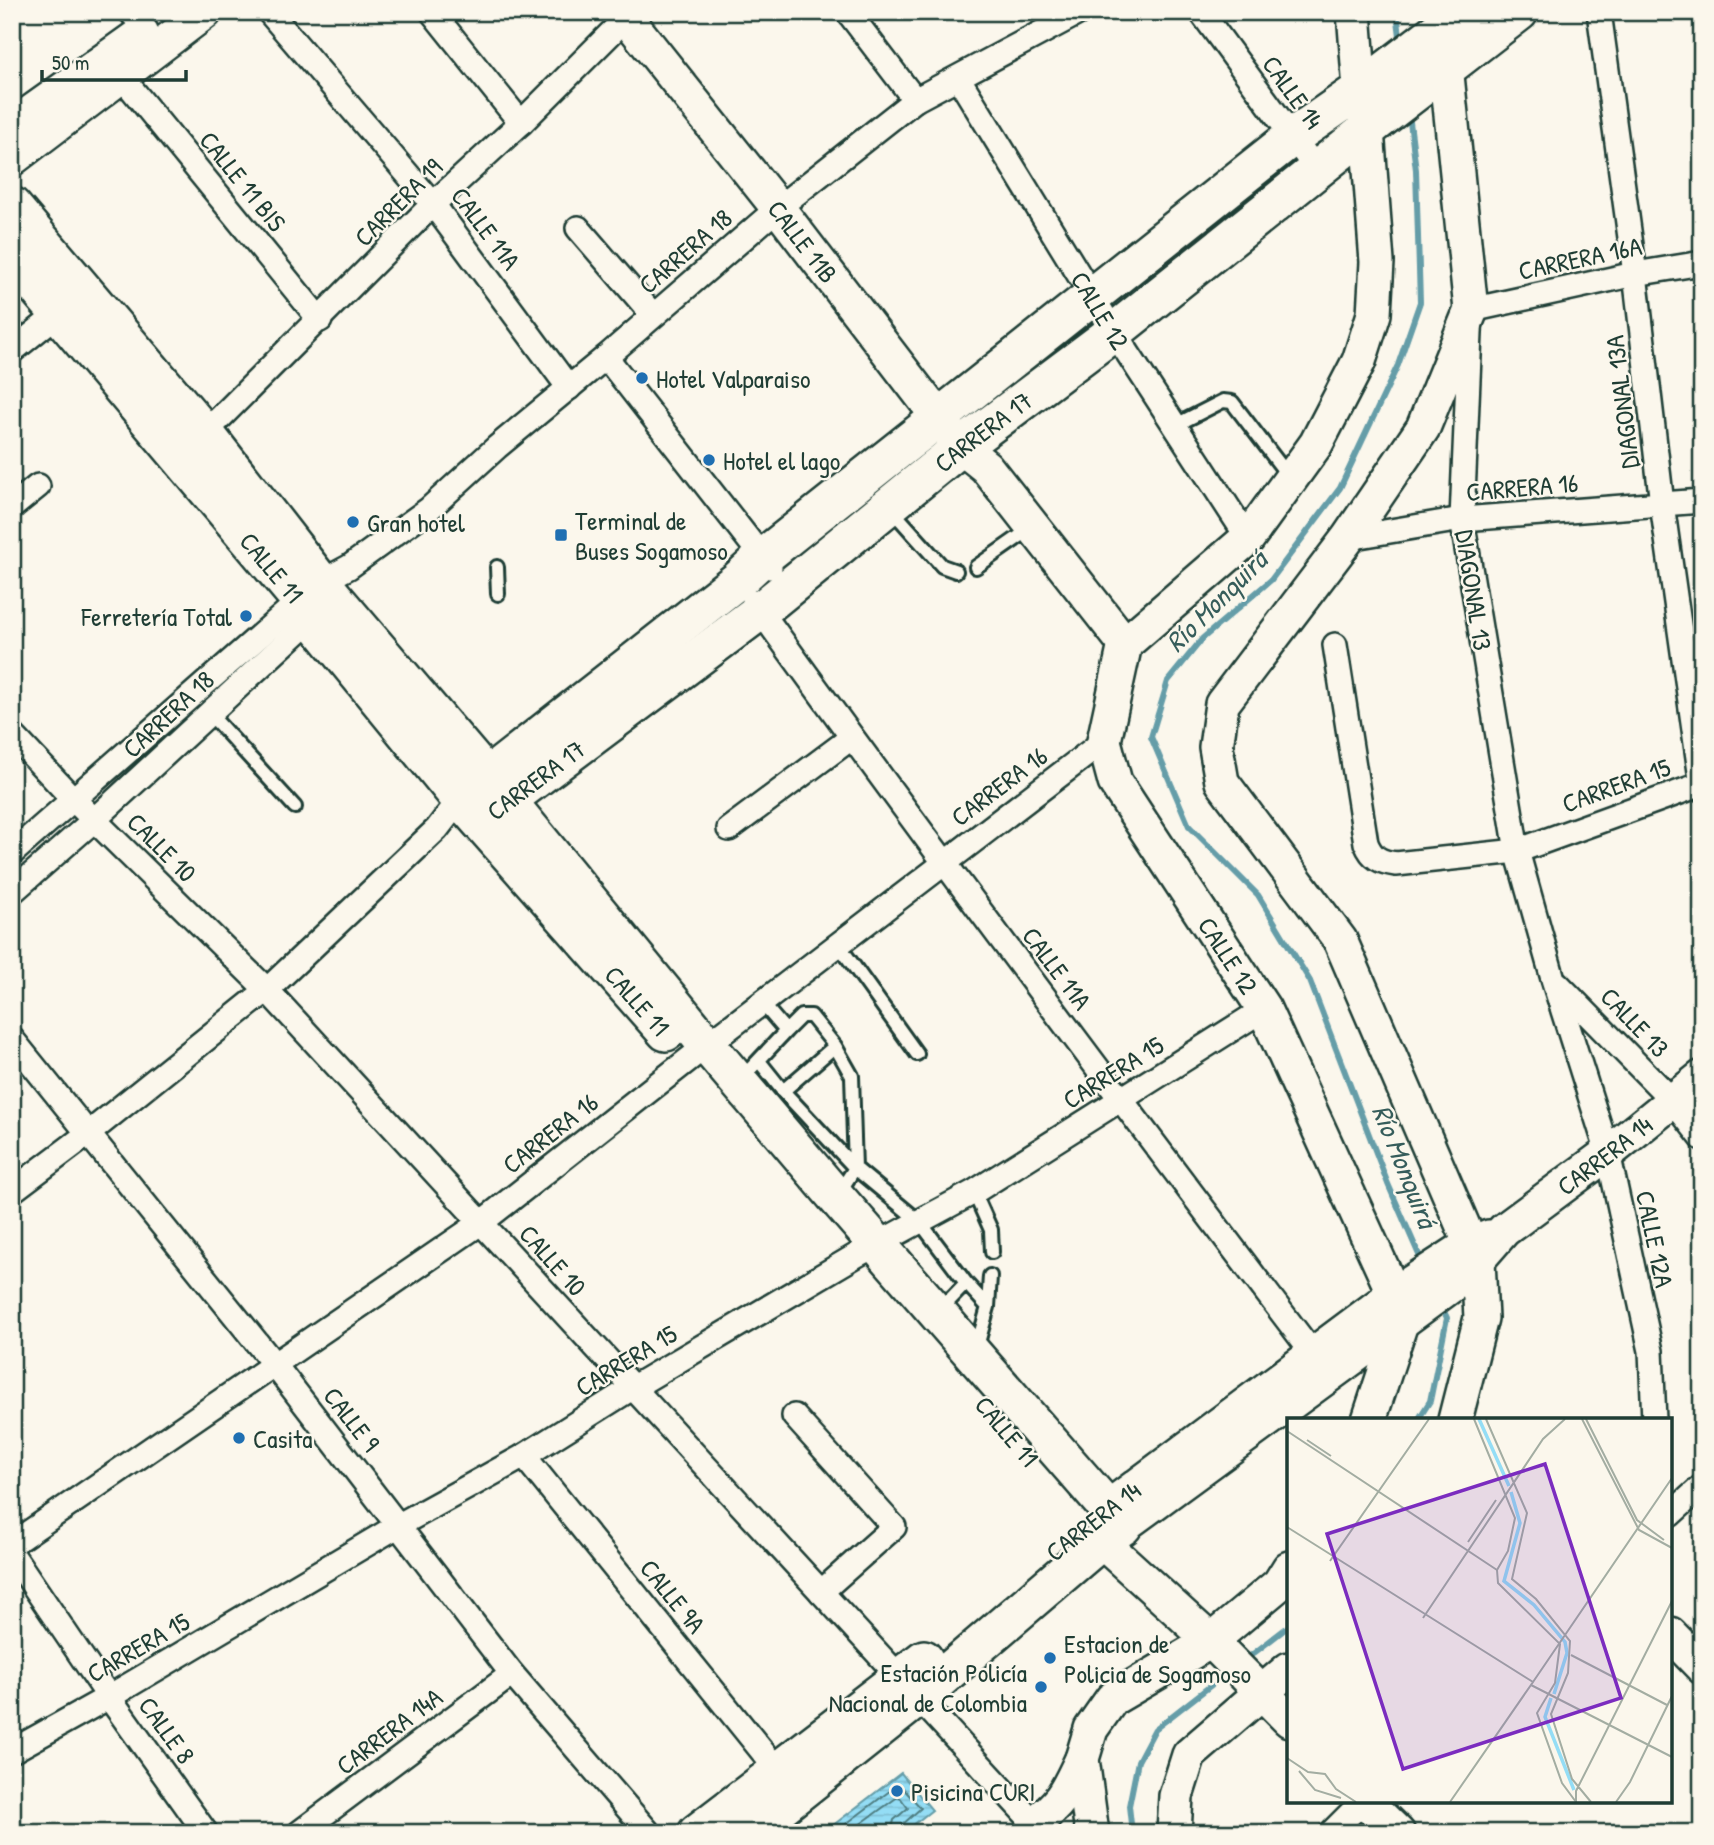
<svg xmlns="http://www.w3.org/2000/svg" width="1714" height="1845" viewBox="0 0 1714 1845" font-family="'Patrick Hand',sans-serif">
	<style>
		.water { fill: url(#water-rules); stroke: #659da8; stroke-width: 2 }
		.lines { fill: none; stroke-linecap: round; stroke-linejoin: round }
		.shore { stroke: #4e7d81; stroke-width: 2 }
		.stream { stroke: #659da8; stroke-width: 6 }
		.lane-casing { stroke: #1f3d34; stroke-width: 18 }
		.street-casing { stroke: #1f3d34; stroke-width: 28 }
		.secondary-casing { stroke: #1f3d34; stroke-width: 38 }
		.primary-casing { stroke: #1f3d34; stroke-width: 42 }
		.lane { stroke: #fbf7ec; stroke-width: 12 }
		.street { stroke: #fbf7ec; stroke-width: 23 }
		.secondary { stroke: #fbf7ec; stroke-width: 33 }
		.primary { stroke: #fbf7ec; stroke-width: 37 }
		.poi-dot { fill: #1f6fb2; stroke: #fbf7ec; stroke-width: 2.5 }
		.labels { text-anchor: middle; dominant-baseline: central; stroke-width: 5; stroke-linejoin: round; paint-order: stroke }
		.street-label { font-size: 26px; fill: #1f3d34; stroke: #fbf7ec }
		.poi-label { font-size: 26px; fill: #1f3d34; stroke: #fbf7ec; text-anchor: start }
		.water-label { font-size: 28px; font-style: italic; fill: #365d5b; stroke: #fbf7ec }
		.inset-river { fill: none; stroke: #94ddf5; stroke-width: 3.5 }
		.inset-road { fill: none; stroke: #a3ada2; stroke-width: 2 }
		.view { fill: #7b2cbf; fill-opacity: 0.15; stroke: #7b2cbf; stroke-width: 3.5 }
		.inset-edge { fill: none; stroke: #1f3d34; stroke-width: 3.5 }
	</style>
	<defs>
		<pattern id="water-rules" width="6" height="5" patternUnits="userSpaceOnUse" patternTransform="scale(1.75)"><rect width="6" height="5" fill="#94ddf5"/><path d="M0 2.5h6" fill="none" stroke="#7fbfd3"/></pattern>
	</defs>
	<rect width="100%" height="100%" fill="#fbf7ec"/>
	<filter id="ink" filterUnits="userSpaceOnUse"><feTurbulence type="fractalNoise" baseFrequency=".0143" numOctaves="2"/><feDisplacementMap in="SourceGraphic" scale="14" xChannelSelector="R" yChannelSelector="G"/><feConvolveMatrix kernelMatrix="1 2 1 2 8 2 1 2 1" color-interpolation-filters="sRGB"/></filter>
	<g filter="url(#ink)">
		<path class="water" d="M901,1773L932,1810L903,1833H823Z"/>
		<g class="lines">
			<path class="shore" d="M834,1833L899,1784L921,1808L902,1825L900,1833
				M848,1833L899,1796L908,1808L894,1820L891,1833"/>
			<path class="stream" d="M1397,12L1401,44
				M1409,114L1416,170L1420,302L1398,365L1340,488L1271,580L1203,638L1168,681L1151,737L1189,826L1258,895L1310,981L1388,1184L1423,1264
				M1418,1420L1430,1401L1447,1318L1441,1305
				M1245,1660L1289,1626
				M1132,1833L1129,1806L1138,1761L1155,1729L1228,1672"/>
			<g class="lane-casing">
				<path id="lane" d="M1174,426L1223,401L1232,402L1290,478
					M891,509L942,566L956,571
					M497,567L498,594
					M976,567L1033,527
					M209,713L295,807
					M838,944L917,1054
					M786,1031L801,1016H811L835,1046L852,1076L855,1168L838,1194
					M759,1061L783,1091L855,1168L920,1222L966,1283L939,1311
					M741,1079L786,1031L762,1003
					M783,1091L835,1046
					M974,1192L991,1230L992,1252
					M966,1283L988,1307
					M976,1350L988,1307L990,1276"/>
			</g>
			<g class="street-casing">
				<g id="street">
					<path d="M131,12L146,30"/>
					<path d="M269,12L433,204L569,388"/>
					<path d="M432,12L521,123"/>
					<path d="M848,12L915,100"/>
					<path d="M1201,12L1317,170"/>
					<path d="M1599,12L1635,274L1662,504L1702,786"/>
					<path d="M122,77L320,320"/>
					<path id="s1" d="M959,79L1114,332L1248,538"/>
					<path d="M578,228L653,315"/>
					<path d="M12,351L59,313"/>
					<path d="M606,357L770,567"/>
					<path d="M205,433L433,204L521,123L632,12"/>
					<path d="M12,507L38,486"/>
					<path d="M1348,538L1462,519L1702,501"/>
					<path d="M754,602C937,856 1125,1106 1314,1355"/>
					<path d="M1335,645L1366,843C1372,858 1380,862 1396,864L1517,851L1702,784"/>
					<path d="M12,734L74,800L267,990L1043,1833"/>
					<path d="M729,829L851,738"/>
					<path d="M12,853L321,582L349,567L429,509L497,447L606,357L778,208L915,100L1080,12"/>
					<path d="M12,892L94,820L320,611"/>
					<path d="M1558,984L1672,1100L1702,1138"/>
					<path d="M12,1039L274,1364L512,1674L649,1833"/>
					<path d="M12,1191L89,1133L267,990L437,829L460,799"/>
					<path d="M794,1416L894,1527L821,1592"/>
					<path d="M1654,1420L1651,1351L1608,1153L1553,979L1517,851L1462,519L1471,310L1635,274L1702,263"/>
					<path d="M524,1456L779,1772"/>
					<path d="M1670,1515L1702,1486"/>
					<path d="M12,1544L482,1222L707,1045L1104,741"/>
					<path d="M12,1554L109,1697L206,1833"/>
					<path d="M12,1751L109,1697L399,1525L524,1456L632,1388L857,1255L974,1192L1264,1009"/>
					<path d="M299,1833L512,1674"/>
					<path d="M1331,1833L1363,1801"/>
				</g>
			</g>
			<g class="secondary-casing">
				<g id="secondary">
					<path id="s2" d="M622,12L778,208L961,447L986,467L1125,644"/>
					<path id="s3" d="M1354,12L1360,90L1367,130L1377,262L1374,314L1359,361L1316,444L1248,538L1125,644L1104,741L1115,782L1264,1009L1394,1294L1402,1320L1369,1420"/>
					<path d="M1444,46L1471,310L1423,428L1348,538L1222,704L1216,747L1222,782L1340,940L1478,1261L1481,1318L1455,1420"/>
					<path d="M12,126L141,34"/>
					<path d="M12,159L205,12"/>
					<path d="M1106,1509L1394,1294L1469,1245L1489,1237"/>
					<path id="s4" d="M1123,1526L1463,1277L1504,1230L1608,1153L1702,1077"/>
					<path d="M1101,1541L1211,1641L1289,1720"/>
					<path d="M1670,1634L1702,1667"/>
					<path d="M1365,1801L1398,1833"/>
					<path d="M1034,1823C1063,1803 1067,1790 1082,1759"/>
					<path d="M1092,1833L1082,1759L1091,1729L1112,1699L1211,1641L1279,1584L1289,1568"/>
					<path d="M1174,1833L1176,1796L1189,1755L1289,1669"/>
				</g>
			</g>
			<g class="primary-casing">
				<g id="primary">
					<path d="M12,206L205,433L321,582L506,799L707,1045L836,1197L1123,1526L1101,1541L919,1697L748,1833"/>
					<path id="s5" d="M12,258L300,600L312,618L460,799L666,1032"/>
					<path d="M469,791L738,580L762,558L1291,138L1360,90L1462,12"/>
					<path id="s6" d="M489,814L760,611L961,447L1114,332L1378,121L1519,12"/>
					<path d="M697,1833L924,1659"/>
				</g>
			</g>
			<use href="#lane" class="lane"/>
			<use href="#street" class="street"/>
			<use href="#secondary" class="secondary"/>
			<use href="#primary" class="primary"/>
		</g>
	</g>
	<g class="poi-dot">
		<circle cx="642" cy="378" r="7"/>
		<circle cx="709" cy="460" r="7"/>
		<circle cx="353" cy="522" r="7"/>
		<rect x="554" y="528" width="14" height="14" rx="3.5"/>
		<circle cx="246" cy="616" r="7"/>
		<circle cx="239" cy="1438" r="7"/>
		<circle cx="1050" cy="1658" r="7"/>
		<circle cx="1041" cy="1687" r="7"/>
		<circle cx="897" cy="1791" r="7"/>
	</g>
	<g class="labels">
		<g class="street-label">
			<text transform="translate(1293 92) rotate(54)">CALLE 14</text>
			<text transform="translate(243 181) rotate(51)">CALLE 11 BIS</text>
			<text transform="translate(398 202) rotate(-45)">CARRERA 19</text>
			<text transform="translate(486 228) rotate(53)">CALLE 11A</text>
			<text stroke="none"><textPath href="#s2" startOffset="292">CALLE 11B</textPath></text>
			<text transform="translate(685 251) rotate(-41)">CARRERA 18</text>
			<text transform="translate(1580 258) rotate(-12)">CARRERA 16A</text>
			<text stroke="none"><textPath href="#s1" startOffset="271">CALLE 12</textPath></text>
			<text transform="translate(1622 402) rotate(-97)">DIAGONAL 13A</text>
			<text stroke="none"><textPath href="#s6" startOffset="625">CARRERA 17</textPath></text>
			<text transform="translate(1522 487) rotate(-5)">CARRERA 16</text>
			<text stroke="none"><textPath href="#s5" startOffset="404">CALLE 11</textPath></text>
			<text transform="translate(1474 590) rotate(81)">DIAGONAL 13</text>
			<text transform="translate(168 714) rotate(-43)">CARRERA 18</text>
			<text stroke="none"><textPath href="#s6" startOffset="58">CARRERA 17</textPath></text>
			<text transform="translate(1616 785) rotate(-20)">CARRERA 15</text>
			<text transform="translate(999 786) rotate(-37)">CARRERA 16</text>
			<text transform="translate(162 847) rotate(45)">CALLE 10</text>
			<text stroke="none"><textPath href="#s3" startOffset="1073">CALLE 12</textPath></text>
			<text transform="translate(1057 968) rotate(53)">CALLE 11A</text>
			<text stroke="none"><textPath href="#s5" startOffset="971">CALLE 11</textPath></text>
			<text transform="translate(1635 1022) rotate(46)">CALLE 13</text>
			<text transform="translate(1113 1072) rotate(-32)">CARRERA 15</text>
			<text transform="translate(550 1133) rotate(-38)">CARRERA 16</text>
			<text stroke="none"><textPath href="#s4" startOffset="609">CARRERA 14</textPath></text>
			<text transform="translate(1655 1239) rotate(78)">CALLE 12A</text>
			<text transform="translate(553 1260) rotate(48)">CALLE 10</text>
			<text transform="translate(626 1360) rotate(-31)">CARRERA 15</text>
			<text transform="translate(352 1419) rotate(52)">CALLE 9</text>
			<text transform="translate(1007 1431) rotate(50)">CALLE 11</text>
			<text transform="translate(1093 1521) rotate(-38)">CARRERA 14</text>
			<text transform="translate(673 1596) rotate(51)">CALLE 9A</text>
			<text transform="translate(138 1647) rotate(-30)">CARRERA 15</text>
			<text transform="translate(167 1730) rotate(54)">CALLE 8</text>
			<text transform="translate(389 1731) rotate(-37)">CARRERA 14A</text>
		</g>
		<g class="poi-label">
			<text x="656" y="378">Hotel Valparaiso</text>
			<text x="723" y="460">Hotel el lago</text>
			<text x="575" y="520">Terminal de<tspan x="575" dy="30">Buses Sogamoso</tspan></text>
			<text x="367" y="522">Gran hotel</text>
			<text x="232" y="616" text-anchor="end">Ferretería Total</text>
			<text x="253" y="1438">Casita</text>
			<text x="1064" y="1643">Estacion de<tspan x="1064" dy="30">Policia de Sogamoso</tspan></text>
			<text x="1027" y="1672" text-anchor="end">Estación Policía<tspan x="1027" dy="30">Nacional de Colombia</tspan></text>
			<text x="911" y="1791">Pisicina CURI</text>
		</g>
		<g class="water-label">
			<text transform="translate(1216 601) rotate(-45)">Río Monquirá</text>
			<text transform="translate(1405 1166) rotate(68)">Río Monquirá</text>
		</g>
	</g>
	<g transform="translate(1287 1418)">
		<rect width="385" height="385" fill="#fbf7ec"/>
		<path class="inset-river" d="M192,1L222,68M224,74L233,105L217,163L247,187L278,224L280,235L267,276M264,280L258,299L287,372"/>
		<path class="inset-road" d="M187,1L228,100L221,133L210,152L211,165L273,226L268,265L250,295L275,365L289,384M199,1L240,95L225,161L249,181L283,223L281,255L264,296L285,361L304,384M295,1L352,112L385,130M299,1L350,102L377,122M0,13L210,152M20,22L44,38M0,109L246,264L163,384M181,124L209,82M43,143L142,1M136,200L256,21L278,1M284,237L380,287M246,264L385,60M244,267L385,339M0,340L21,354L38,356L49,371L69,384M12,353L28,372L54,380M289,384V373L385,183M329,384L343,364L385,278"/>
		<path class="view" d="M258,46L334,280L116,351L40,116Z"/>
		<rect width="385" height="385" class="inset-edge"/>
	</g>
	<rect width="1714" height="1845" fill="none" stroke="#fbf7ec" stroke-width="42"/>
	<rect x="21" y="21" width="1672" height="1803" fill="none" stroke="#1f3d34" stroke-width="2.5" filter="url(#ink)"/>
	<path d="M42 70v10h144v-10" fill="none" stroke="#1f3d34" stroke-width="3.5"/>
	<text x="52" y="70" font-size="21" fill="#1f3d34" stroke="#fbf7ec" stroke-width="5" paint-order="stroke">50 m</text>
</svg>
